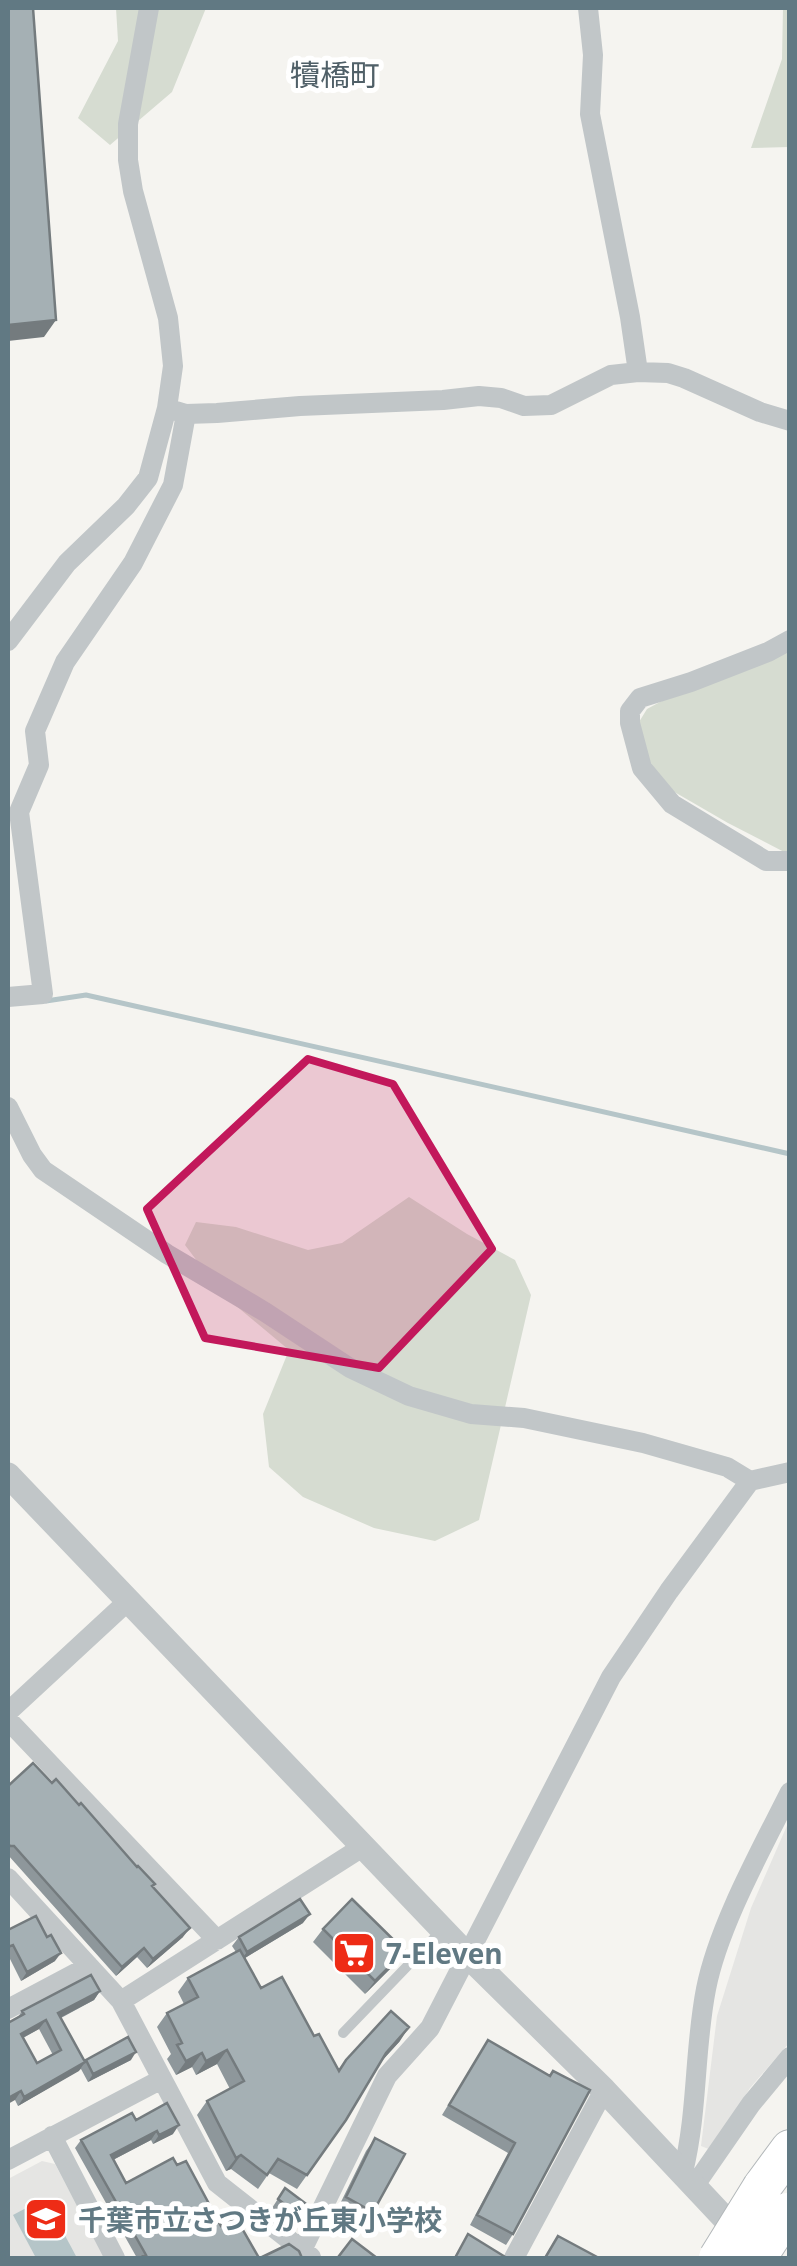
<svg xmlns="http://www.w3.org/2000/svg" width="797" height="2266" viewBox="0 0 797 2266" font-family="'Open Sans','Noto Sans JP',sans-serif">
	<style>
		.built { fill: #e5e5e3 }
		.green { fill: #d6dcd1 }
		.water { fill: #b5c5c8 }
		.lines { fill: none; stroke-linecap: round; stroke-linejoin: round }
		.stream { stroke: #b5c5c8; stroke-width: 5 }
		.motorway-casing { stroke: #b3b8ba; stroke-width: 40 }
		.service { stroke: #c1c6c8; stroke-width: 10 }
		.minor { stroke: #c1c6c8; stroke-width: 20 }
		.tertiary { stroke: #c1c6c8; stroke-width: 25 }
		.motorway { stroke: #fff; stroke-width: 38 }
		.motorway-bridge-casing { stroke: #b3b8ba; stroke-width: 40; stroke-linecap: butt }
		.motorway-bridge { stroke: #fff; stroke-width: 38 }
		.wall { fill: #8e979b; fill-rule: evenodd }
		.shaded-wall { fill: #747b7e }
		.building { fill: #a5b0b4; stroke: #747b7e; stroke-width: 2.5; fill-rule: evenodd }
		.marked { fill: #c2185b; fill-opacity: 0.2; stroke: #c2185b; stroke-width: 8; stroke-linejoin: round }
		.labels { text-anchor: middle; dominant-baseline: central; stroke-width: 10; stroke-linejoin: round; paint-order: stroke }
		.poi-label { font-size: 28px; font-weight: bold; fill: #617983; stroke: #fff; text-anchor: start }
		.neighbourhood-label { font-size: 30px; fill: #506068; stroke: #fff }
	</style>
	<rect width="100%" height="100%" fill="#f5f4f0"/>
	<path class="built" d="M789,1821V2043L750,2088L711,2150L701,2146L717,2016L751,1908Z
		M42,2161L55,2164L105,2258H8V2179Z"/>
	<path class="green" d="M116,8H206L172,92L110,145L78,118L118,41Z
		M783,8H790L789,147L751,148L782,59Z
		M789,648V853L788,854L728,823L671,790L646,758L639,722L647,709L671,696Z
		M409,1197L467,1234L515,1260L531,1295L479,1520L435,1541L374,1528L303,1497L269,1467L263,1414L289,1350L222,1294L185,1245L196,1222L236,1227L308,1250L342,1243Z"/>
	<path class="water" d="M45,2198L77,2258H36L13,2215Z"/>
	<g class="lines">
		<path class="stream" d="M46,1001L86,995L790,1154"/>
		<g class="motorway-casing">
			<path id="motorway" d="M762,2187L790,2149"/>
		</g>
		<path class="service" d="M343,2033L442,1930"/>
		<path class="minor" d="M588,8L593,55L590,114L630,317L638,372
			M176,411L186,414L217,413L300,406L443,400L479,396L501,398L524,406L551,405L611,375L638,372L668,373L684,378L760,412L790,421
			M790,640L768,652L691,682L640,698L630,711V723L642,768L672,804L766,861H790
			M8,641L67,563L126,506L148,478L167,408L173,366L168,318L133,191L128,160V124L149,8
			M8,997L43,994L19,812L39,765L35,731L65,662L133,563L173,485L186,414
			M8,1107L32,1155L43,1170L167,1254L265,1312L350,1368L409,1396L471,1414L524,1418L643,1443L727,1467L750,1481
			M8,1712L128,1601
			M8,1720L217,1940
			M8,1878L121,2001L217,2183L311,2257
			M121,2001L364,1846
			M8,2009L89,1966
			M52,2136L115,2258
			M8,2160L162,2079
			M683,2172C698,2112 694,2050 706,1989C718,1927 761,1850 790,1792
			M695,2185L751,2104L790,2057
			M302,2250L387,2076L430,2028L611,1677L669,1591L750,1481L790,1472
			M514,2258L604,2090"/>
		<path class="tertiary" d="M8,1475L466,1954L604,2090L743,2238"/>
		<use href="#motorway" class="motorway"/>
		<g class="motorway-bridge-casing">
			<path id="motorway-bridge" d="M718,2258L762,2187
				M757,2258L787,2212"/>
		</g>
		<use href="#motorway-bridge" class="motorway-bridge"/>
	</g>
	<path class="wall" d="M52,1783L153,1887L183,1937L147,1968L137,1957L116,1976L8,1855V1786Z
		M303,1923L245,1958L261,1988L314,2036L338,2070L346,2060L400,2041L381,2062L346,2120L297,2189L269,2173L258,2189L231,2169L226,2171L197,2115L207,2101L230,2089L217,2064L196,2075L192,2067L176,2075L167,2059L171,2054L157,2027L167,2013L184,2004L178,1992L188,1978L236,1952L232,1946L239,1937Z
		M323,1929L395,1964L365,1994L313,1942Z
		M8,1930L55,1961L21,1981L8,1955Z
		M100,1991L94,2000L61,2018L84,2061L86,2060H131L88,2082L81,2069L18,2106L15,2100L18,2017L22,2011ZM39,2029L53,2055L37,2063L23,2038Z
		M488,2040L550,2076L513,2234L506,2245L470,2225L508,2153L442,2115Z
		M136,2120L173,2134L153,2144L151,2140L113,2160L126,2183L177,2165L221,2226L259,2258H137L75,2148L81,2140Z
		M375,2138L373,2212L364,2225L337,2210L366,2151Z
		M285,2188L305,2203L292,2224L272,2208Z"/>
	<path class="shaded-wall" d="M56,320L44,337L8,341V325Z
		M310,1914L303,1923L240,1961L247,1952Z
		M190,1928L183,1937L147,1968L153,1959Z
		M144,1948L137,1957L116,1976L122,1967Z
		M405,1951L395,1964L365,1994L375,1981Z
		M61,1953L55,1961L21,1981L27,1972Z
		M100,1991L94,2000L52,2022L58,2013Z
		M46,2020L39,2029L15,2042L21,2034Z
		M409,2027L400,2041L376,2067L386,2053Z
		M227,2050L217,2064L196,2075L206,2061Z
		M136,2052L131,2060L88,2082L93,2074Z
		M202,2053L192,2067L176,2075L186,2061Z
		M85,2062L79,2071L18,2106L24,2097Z
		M21,2091L15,2100L8,2104V2098Z
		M179,2125L173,2134L153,2144L159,2135Z
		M157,2131L151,2140L105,2164L111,2155Z
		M241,2155L231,2169L226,2171L236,2158Z"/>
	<path class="building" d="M8,8H33L56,320L8,325Z
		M33,1763L52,1783L56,1779L79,1805L81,1803L137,1867L138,1866L155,1884L152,1886L190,1928L153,1959L144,1948L122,1967L14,1846H10L8,1844V1786Z
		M300,1899L310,1914L247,1952L239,1937Z
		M352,1899L405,1951L375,1981L323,1929Z
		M36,1916L47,1937L51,1935L61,1953L27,1972L13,1945L8,1947V1930Z
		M240,1950L261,1988L282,1977L314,2036L319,2034L339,2071L346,2060L391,2011L409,2027L386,2053L346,2120L307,2175L278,2159L267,2175L241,2155L236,2158L207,2101L244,2081L227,2050L206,2061L202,2053L186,2061L177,2045L182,2043L167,2013L198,1997L188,1978Z
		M91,1975L100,1991L58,2013L85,2062L24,2097L21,2091L8,2098V2023L24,2014L22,2011ZM46,2020L61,2050L37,2063L21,2034Z
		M128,2037L136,2052L93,2074L86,2060Z
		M488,2040L550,2076L553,2071L590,2090L513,2234L477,2215L515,2143L449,2105Z
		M167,2103L179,2125L159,2135L157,2131L111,2155L126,2183L173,2158L177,2165L186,2161L221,2226L236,2218L259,2258H144L143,2256L146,2255L81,2140L132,2113L136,2120Z
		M375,2138L405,2154L373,2212L346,2197Z
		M285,2188L305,2203L298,2215L278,2199Z
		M468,2234L507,2258H455Z
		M558,2236L599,2258H545Z
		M352,2239L377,2258H342L339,2256Z
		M289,2244L299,2251L302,2258H260Z"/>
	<path class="marked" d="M308,1059L393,1084L492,1249L379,1368L205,1338L147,1209Z"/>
	<defs>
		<g id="supermarket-square" transform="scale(2.25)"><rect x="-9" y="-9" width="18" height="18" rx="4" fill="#ee2c16" stroke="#fff"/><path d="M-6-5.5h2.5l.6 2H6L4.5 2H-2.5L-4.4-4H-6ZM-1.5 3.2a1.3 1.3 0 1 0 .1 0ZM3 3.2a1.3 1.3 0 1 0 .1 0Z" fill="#fff"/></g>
		<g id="school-square" transform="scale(2.25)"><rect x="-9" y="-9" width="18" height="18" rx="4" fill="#ee2c16" stroke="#fff"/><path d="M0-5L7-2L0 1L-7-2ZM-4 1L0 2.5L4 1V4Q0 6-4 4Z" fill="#fff"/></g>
	</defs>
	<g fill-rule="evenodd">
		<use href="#supermarket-square" x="354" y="1953"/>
		<use href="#school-square" x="46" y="2219"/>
	</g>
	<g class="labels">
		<g class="poi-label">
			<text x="386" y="1953">7-Eleven</text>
			<text x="78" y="2219">千葉市立さつきが丘東小学校</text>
		</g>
		<g class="neighbourhood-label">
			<text x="335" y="74">犢橋町</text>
		</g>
	</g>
	<rect width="797" height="2266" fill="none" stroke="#617983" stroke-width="20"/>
</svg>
